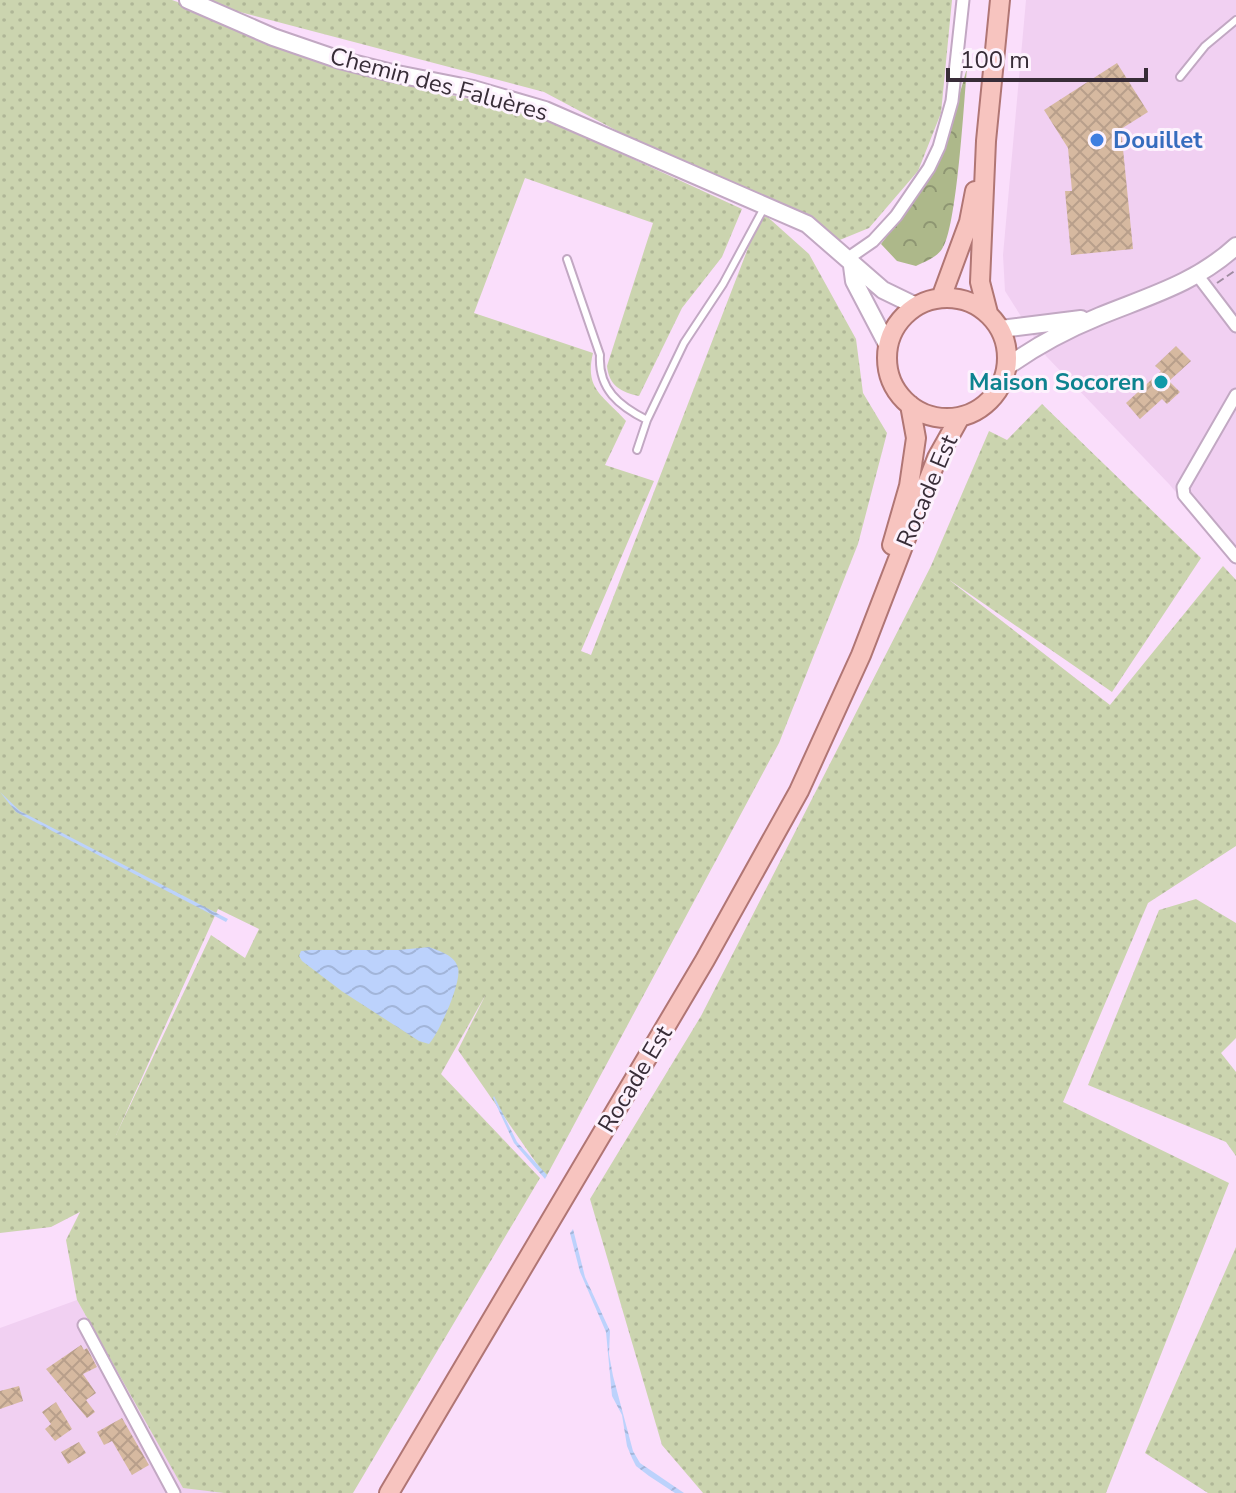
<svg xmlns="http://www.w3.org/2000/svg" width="1236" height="1493" viewBox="0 0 1236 1493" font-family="'Nunito Sans',sans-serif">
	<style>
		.built { fill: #f1d0f2 }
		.grass { fill: url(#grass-dots); fill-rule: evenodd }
		.forest { fill: url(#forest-crowns) }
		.water { fill: url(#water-waves) }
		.building { fill: url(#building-cross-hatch) }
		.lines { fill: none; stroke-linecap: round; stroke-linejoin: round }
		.lane-casing { stroke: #c2a8c3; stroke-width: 10 }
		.street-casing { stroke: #c2a8c3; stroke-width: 15 }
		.secondary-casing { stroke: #c2a8c3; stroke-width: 20 }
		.primary-casing { stroke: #b07674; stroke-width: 22 }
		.path { stroke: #a08ca1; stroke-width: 2; stroke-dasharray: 8 4; stroke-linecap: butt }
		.lane { stroke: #fff; stroke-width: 6 }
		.street { stroke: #fff; stroke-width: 11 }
		.secondary { stroke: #fff; stroke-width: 16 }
		.primary { stroke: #f7c4bf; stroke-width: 18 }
		.shop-dot { fill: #3f7fe0; stroke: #fdf2fd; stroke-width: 3 }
		.culture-dot { fill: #0f9aa8; stroke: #fdf2fd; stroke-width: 3 }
		.labels { text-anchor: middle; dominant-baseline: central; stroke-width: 6; stroke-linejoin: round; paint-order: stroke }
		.street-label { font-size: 24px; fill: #382d38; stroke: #fdf2fd }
		.shop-label { font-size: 24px; font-weight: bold; fill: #366cbe; stroke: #fdf2fd; text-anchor: start }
		.culture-label { font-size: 24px; font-weight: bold; fill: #0d838f; stroke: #fdf2fd; text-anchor: end }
	</style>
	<defs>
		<pattern id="grass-dots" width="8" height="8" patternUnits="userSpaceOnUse" patternTransform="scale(2)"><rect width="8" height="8" fill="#cbd4af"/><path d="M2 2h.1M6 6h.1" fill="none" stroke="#afb697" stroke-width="1.8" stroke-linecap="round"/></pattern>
		<pattern id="forest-crowns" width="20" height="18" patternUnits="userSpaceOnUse" patternTransform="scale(2)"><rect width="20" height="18" fill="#adb88a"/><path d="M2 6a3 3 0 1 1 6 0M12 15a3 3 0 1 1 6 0" fill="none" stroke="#8e9672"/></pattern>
		<pattern id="water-waves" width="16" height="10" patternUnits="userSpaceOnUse" patternTransform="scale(2)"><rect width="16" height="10" fill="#bcd2fc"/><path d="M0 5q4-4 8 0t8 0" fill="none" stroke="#a2b5d9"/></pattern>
		<pattern id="building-cross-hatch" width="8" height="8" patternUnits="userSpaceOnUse" patternTransform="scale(2)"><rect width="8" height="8" fill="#d6b9a0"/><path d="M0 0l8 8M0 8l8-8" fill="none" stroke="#b89f8b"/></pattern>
	</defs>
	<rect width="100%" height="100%" fill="#fadefb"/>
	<path class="built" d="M1026,0H1236V564L1169,484L1046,356L1005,291L1003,255Z
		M77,1300L183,1487L224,1493H0V1328Z"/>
	<path class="grass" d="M0,0H172L414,87L516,109L557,124L742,209L722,257L682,308L639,396C621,392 609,386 607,366L653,223L525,178L474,313L593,353C584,390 604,396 626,421L605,465L654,481L581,651L591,655L762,212L809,254L856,339L863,393L887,433L858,544L779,743L546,1177L458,1050L486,994L441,1074L540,1178L353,1493H224L183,1488L77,1300L66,1240L80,1212L51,1227L0,1233ZM218,909L259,929L245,958L211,935L116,1135Z
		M194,0H952L941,113L918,171L869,228L830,244L544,92Z
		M1042,404L1201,558L1112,692L948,579L1110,705L1223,566L1236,580V846L1148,903L1063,1102L1229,1183L1106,1493H703L662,1445L590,1199L701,1016L931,566L989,431L1007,440Z
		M1196,899L1236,923V1038L1221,1053L1236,1072V1156L1226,1142L1088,1085L1159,910Z
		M1236,1247V1493H1208L1145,1453Z"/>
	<path class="forest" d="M967,68C964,100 957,229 942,249C936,258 924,262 916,266L897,261L881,244L934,173L948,135Z"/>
	<path class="water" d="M0,792L20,811L228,919L226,922L16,812Z
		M429,947C439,951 455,955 458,968C462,982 439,1033 429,1044L419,1041L343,992L302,961L299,956L301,951L311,950H399Z
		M494,1096L517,1142L547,1175L545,1179L514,1143L493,1098Z
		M573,1229L585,1277L610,1331L609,1354L613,1376L633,1451L640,1463L684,1493H675L649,1476L636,1466L632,1458L627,1446L622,1415L612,1396L606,1332L580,1272L570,1233Z"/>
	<path class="building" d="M1117,63L1148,112L1121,129L1133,249L1071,255L1065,191H1072L1068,148L1044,110Z
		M1176,346L1191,361L1169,381L1180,392L1167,404L1162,399L1140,419L1126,403L1161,371L1155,366Z
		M81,1345L84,1350L87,1348L97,1367L83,1374L96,1393L86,1400L95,1412L87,1418L46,1369Z
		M19,1386L23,1401L0,1409V1391Z
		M56,1402L72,1429L55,1441L45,1429L51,1424L42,1412Z
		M122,1418L149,1465L132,1475L112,1441L104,1445L97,1432Z
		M79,1442L86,1453L68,1464L61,1452Z"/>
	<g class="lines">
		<g class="lane-casing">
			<path id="lane" d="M1180,77L1205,46L1236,20
				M567,259L600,355C598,389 619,406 647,420
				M637,450L647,420L684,343L723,284L765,206"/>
		</g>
		<g class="street-casing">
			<path id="street" d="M847,259L873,241L896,216L929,168L939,147L952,101L963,0
				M1198,276L1236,326
				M1236,395L1183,487L1184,495L1236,557
				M84,1325L174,1493"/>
		</g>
		<g class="secondary-casing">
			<path id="secondary" d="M188,0L273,37L340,60L392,73L473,89L545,110L807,224L883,290L916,306
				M852,266L854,281L888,346
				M1001,329L1081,319
				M1008,366C1036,346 1068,329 1100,316C1149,296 1196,283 1236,246"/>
		</g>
		<g class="primary-casing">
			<path id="primary" d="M887 358a60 60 0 1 1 120 0a60 60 0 1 1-120 0Z
				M941,298L969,222L975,191
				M988,313L980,282L986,141L1000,0
				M892,545L909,486L916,438L910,405
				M389,1493L705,960L799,791L861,655L937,458L960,417"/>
		</g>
		<path class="path" d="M1217,283L1236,270"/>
		<use href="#lane" class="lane"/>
		<use href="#street" class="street"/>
		<use href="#secondary" class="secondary"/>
		<use href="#primary" class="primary"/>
	</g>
	<circle class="shop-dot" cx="1097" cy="140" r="8"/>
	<circle class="culture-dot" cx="1161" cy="382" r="8"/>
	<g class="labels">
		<g class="street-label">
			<text transform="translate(439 84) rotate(15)">Chemin des Faluères</text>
			<text transform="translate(927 491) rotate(-67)">Rocade Est</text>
			<text transform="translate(635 1079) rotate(-59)">Rocade Est</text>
		</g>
		<g class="shop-label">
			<text x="1113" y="140">Douillet</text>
		</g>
		<g class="culture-label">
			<text x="1145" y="382">Maison Socoren</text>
		</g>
	</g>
	<path d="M948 68v12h198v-12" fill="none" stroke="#382d38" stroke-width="4"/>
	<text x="960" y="68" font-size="24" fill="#382d38" stroke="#fdf2fd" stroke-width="6" paint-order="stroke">100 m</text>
</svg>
